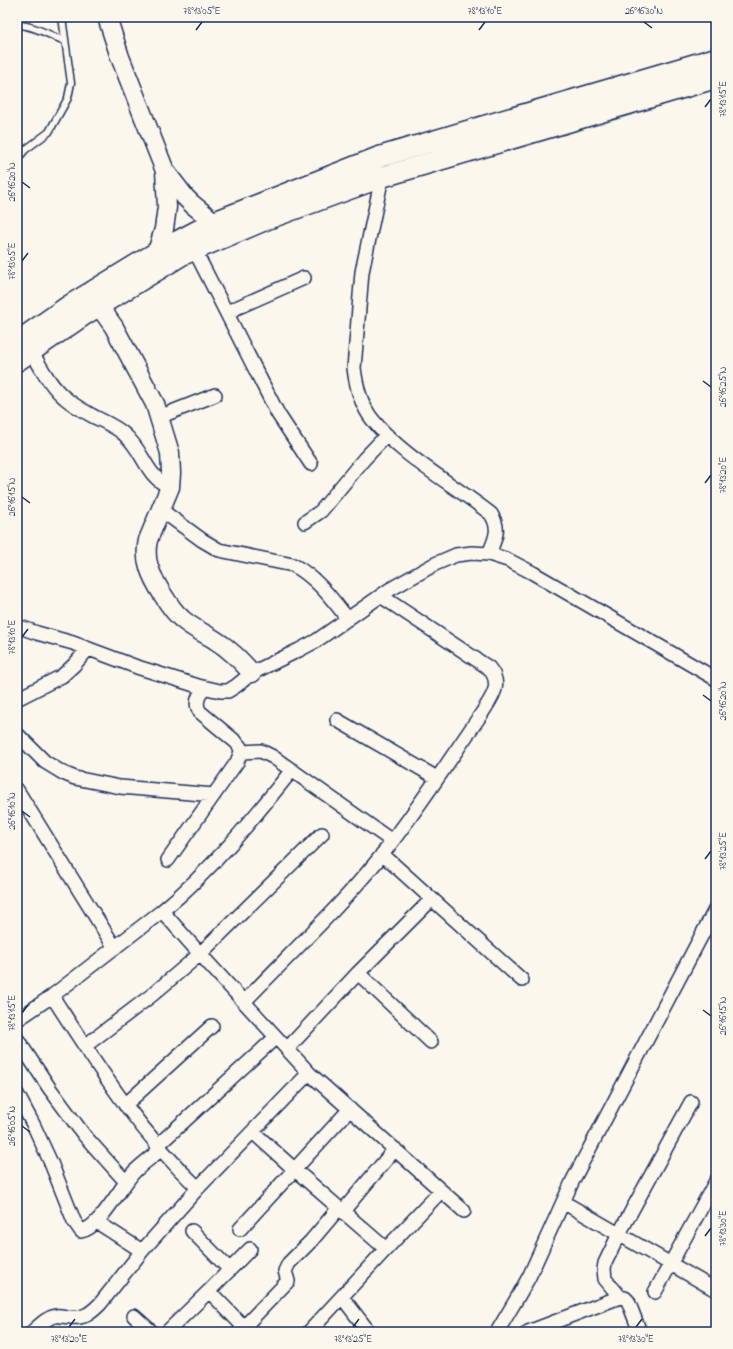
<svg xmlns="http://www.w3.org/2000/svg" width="733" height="1349" viewBox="0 0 733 1349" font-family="'Indie Flower',sans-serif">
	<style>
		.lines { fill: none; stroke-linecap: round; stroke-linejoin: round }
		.lane-casing { stroke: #1b2f5e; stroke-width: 9 }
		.street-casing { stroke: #1b2f5e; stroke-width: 16 }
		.secondary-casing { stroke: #1b2f5e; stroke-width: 21 }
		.primary-casing { stroke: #1b2f5e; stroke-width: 23 }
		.lane { stroke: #fbf7ec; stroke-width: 6 }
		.street { stroke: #fbf7ec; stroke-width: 13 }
		.secondary { stroke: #fbf7ec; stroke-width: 18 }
		.primary { stroke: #fbf7ec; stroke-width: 20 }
		.ticks { fill: none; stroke: #1b2f5e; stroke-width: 1.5 }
		.neatline { fill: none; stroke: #1b2f5e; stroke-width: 1.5 }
		.ticks-label { font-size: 10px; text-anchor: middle; fill: #1b2f5e }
	</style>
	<rect width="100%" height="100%" fill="#fbf7ec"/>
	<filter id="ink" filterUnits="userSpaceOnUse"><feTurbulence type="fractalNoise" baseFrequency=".025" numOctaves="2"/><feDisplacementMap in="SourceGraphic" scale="8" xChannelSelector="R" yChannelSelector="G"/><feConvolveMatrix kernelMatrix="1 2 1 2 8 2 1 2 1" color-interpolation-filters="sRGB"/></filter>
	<g filter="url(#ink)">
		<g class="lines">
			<g class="lane-casing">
				<path id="lane" d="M17,25C31,24 51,36 65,41
					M17,160L25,150L49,132L68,98L71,83L62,17"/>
			</g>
			<g class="street-casing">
				<path id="street" d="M382,177L362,272L354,368C356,385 361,405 372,419C401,456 453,484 491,514C501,530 495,538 489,554
					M191,243L278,414L311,464
					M227,312L304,278
					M31,351C41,367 50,386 65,398C73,405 82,410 91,415C102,421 116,426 125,435C144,451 145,476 170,487
					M159,417L215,395
					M161,510L202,540L219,550L293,565C316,577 332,599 348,619
					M305,522L321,511L364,459L387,435
					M17,626L37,633L73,643L137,667L198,686L220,691H228L236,686L252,673L299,650L316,641L389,590L435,564L456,555L472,553L489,554L508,560L533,573L716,679
					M17,699L62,676L74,665L88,649
					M337,720L437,778
					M17,734L45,762L63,773L75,778L120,787L214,795
					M241,752L261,751L273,757L392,841
					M17,790L115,948
					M382,854L522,980
					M168,860L237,762L241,752L240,747L236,742L200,712C194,703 199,696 203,688
					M162,911C212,870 252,820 292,770
					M358,973L431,1042
					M52,996C97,1065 138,1131 198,1188
					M244,1002C288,956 336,911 377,861C415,814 448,762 482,713C492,697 503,685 489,668L381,596
					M17,1020L52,996L162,911L200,954L309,1073L464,1211
					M17,1039L50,1089L84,1135L126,1182
					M85,1046L152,995L200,954L322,834
					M287,1049L358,973L432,899
					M17,1094L34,1126L51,1163L74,1221L81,1231C99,1229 121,1186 134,1172C142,1164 152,1157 160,1150
					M125,1105L212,1026
					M253,1132L294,1169L386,1249
					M157,1146L276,1037
					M563,1202L716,1290
					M343,1211L395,1149
					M97,1222L142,1251
					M240,1229L350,1109
					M192,1231L230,1270
					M209,1291L250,1249
					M655,1292L716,1181
					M342,1297L369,1332
					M620,1297L605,1279L604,1269L605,1263L619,1234L691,1102
					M134,1316L152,1332
					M32,1332C39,1326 46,1318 55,1316C60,1315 65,1317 70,1317C84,1319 91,1313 100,1304L142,1251L198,1188L309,1073
					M167,1332L209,1291L244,1327
					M239,1332L288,1281L285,1271L289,1263L311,1241L339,1208
					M309,1332L386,1249L441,1191
					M497,1332L516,1300L529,1277L573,1180L716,908
					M528,1332L620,1297L625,1298L628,1301L640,1332"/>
			</g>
			<g class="secondary-casing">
				<path id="secondary" d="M107,17L120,57L165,171L185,197L192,204L214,222
					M157,252L164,229L167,207L165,171
					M99,306L114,327L155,404L170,453L171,473L170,487L148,540C146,549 146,558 149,567C153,581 171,610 182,619C192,628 204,633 215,640C230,649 241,661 252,673"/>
			</g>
			<g class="primary-casing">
				<path id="primary" d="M17,342L70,305L157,252L214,222L379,157L716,58
					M17,361L84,315L182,255L270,218L382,177L716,78"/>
			</g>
			<use href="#lane" class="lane"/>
			<use href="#street" class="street"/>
			<use href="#secondary" class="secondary"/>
			<use href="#primary" class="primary"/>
		</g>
	</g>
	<path class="ticks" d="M644,22L652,28M196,30L202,22M479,30L485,22M705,107L711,99M22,182L30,188M22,261L28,253M703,381L711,387M705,483L711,475M22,497L30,503M22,637L28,629M703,695L711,701M22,811L30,817M705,859L711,851M703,1010L711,1016M22,1013L28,1005M22,1126L30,1132M705,1236L711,1228M69,1327L75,1319M353,1327L359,1319M636,1327L642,1319"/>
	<rect width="733" height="1349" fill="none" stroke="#fbf7ec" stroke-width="44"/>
	<rect x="22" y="22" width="689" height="1305" class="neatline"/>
	<g class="ticks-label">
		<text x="202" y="14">78°13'05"E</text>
		<text x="485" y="14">78°13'10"E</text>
		<text x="644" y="14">26°16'30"N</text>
		<text transform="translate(722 99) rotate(-90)" y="4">78°13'15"E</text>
		<text transform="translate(11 182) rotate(-90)" y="4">26°16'20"N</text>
		<text transform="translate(11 261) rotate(-90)" y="4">78°13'05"E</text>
		<text transform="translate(722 387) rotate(-90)" y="4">26°16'25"N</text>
		<text transform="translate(722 475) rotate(-90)" y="4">78°13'20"E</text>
		<text transform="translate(11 497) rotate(-90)" y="4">26°16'15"N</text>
		<text transform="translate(11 637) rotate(-90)" y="4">78°13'10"E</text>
		<text transform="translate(722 701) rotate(-90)" y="4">26°16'20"N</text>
		<text transform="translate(11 811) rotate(-90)" y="4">26°16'10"N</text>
		<text transform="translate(722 851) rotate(-90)" y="4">78°13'25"E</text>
		<text transform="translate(11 1013) rotate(-90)" y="4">78°13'15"E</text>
		<text transform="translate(722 1016) rotate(-90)" y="4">26°16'15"N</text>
		<text transform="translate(11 1126) rotate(-90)" y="4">26°16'05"N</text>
		<text transform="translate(722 1228) rotate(-90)" y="4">78°13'30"E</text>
		<text x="69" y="1342">78°13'20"E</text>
		<text x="353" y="1342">78°13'25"E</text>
		<text x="636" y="1342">78°13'30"E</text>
	</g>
</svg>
